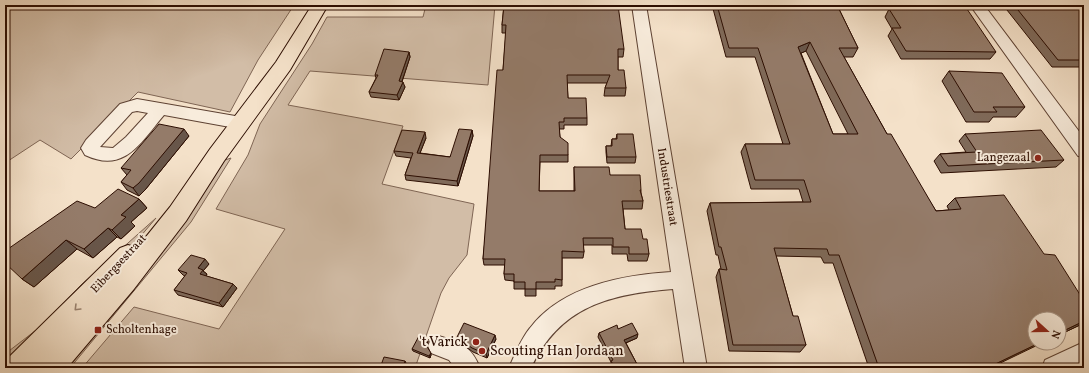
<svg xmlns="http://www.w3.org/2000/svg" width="1089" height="373" viewBox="0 0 1089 373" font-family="Vollkorn,serif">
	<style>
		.green { fill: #d2bda7; stroke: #7f6554 }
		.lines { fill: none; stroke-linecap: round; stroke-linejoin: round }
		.minor-casing { stroke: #5e4233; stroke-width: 2 }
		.major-casing { stroke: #2c0d01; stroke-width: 2 }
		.minor { fill: #f8ecdc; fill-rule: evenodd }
		.major { fill: #f4e1c9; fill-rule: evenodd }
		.wall { fill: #7f6a5a; stroke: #2c0d01; fill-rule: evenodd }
		.shaded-wall { fill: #68564a; stroke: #2c0d01 }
		.building { fill: #947b69; stroke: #2c0d01; fill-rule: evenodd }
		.oneway { stroke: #9a826f }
		.poi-dot { fill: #8f2418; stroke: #f8ecdc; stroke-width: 1.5 }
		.labels { text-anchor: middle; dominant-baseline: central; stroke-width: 4; stroke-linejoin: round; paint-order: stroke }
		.poi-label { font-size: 12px; fill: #2c0d01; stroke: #f8ecdc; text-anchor: end }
		.street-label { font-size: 12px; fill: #2c0d01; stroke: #f8ecdc }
		.near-poi-label { font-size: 14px; fill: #2c0d01; stroke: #f8ecdc; text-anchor: end }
	</style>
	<rect width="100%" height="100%" fill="#f4e1c9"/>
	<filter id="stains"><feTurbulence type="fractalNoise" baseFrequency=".005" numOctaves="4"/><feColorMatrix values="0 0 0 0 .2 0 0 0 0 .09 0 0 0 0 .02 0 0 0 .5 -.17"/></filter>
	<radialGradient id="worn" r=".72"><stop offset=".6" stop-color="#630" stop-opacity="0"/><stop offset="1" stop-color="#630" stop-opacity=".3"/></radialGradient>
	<path class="green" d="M5,5H294L258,60L230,112L138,92L71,159L40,140L5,163Z
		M426,5H495L488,85L310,71L288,105L403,126L382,184L474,204L467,255L449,278L441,293L415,368H82L134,307L219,329L285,229L216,209L248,155L260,124L312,44L327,17H423Z
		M231,158L191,222L70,368H62L222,161Z
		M156,218L129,250L5,368V354L44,324L81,285Z"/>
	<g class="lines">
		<g class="minor-casing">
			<path id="minor" d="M632,5H646L707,368H685L673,289C610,294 560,306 531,368H509C515,354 521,339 530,328C562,286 622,275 671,272Z
				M970,5H984L1084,138V157L1078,156Z
				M137,99L241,117L247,119L249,123L247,127L241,129L164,115C141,142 125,174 85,155L81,148L86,140L120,104ZM137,111L148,113L126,137L113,148L100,147L132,112Z
				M439,336C460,343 471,345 480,368H455L449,360L431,353L428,346L431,339Z
				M1084,342V364L1076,368H1042L1045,360Z"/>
		</g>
		<g class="major-casing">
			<path id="major" d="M312,5H328L290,70L224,161L186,221L134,289L67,368H5L7,359L120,248L128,245L137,248L170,207L210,149L276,62Z"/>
		</g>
		<use href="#minor" class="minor"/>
		<use href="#major" class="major"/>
	</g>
	<path class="wall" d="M356,5H414V6H398L397,9H357Z
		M504,5L624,49L623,57H618V70L626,88L625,96H604L605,88L607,83H567L568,98L587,118V125H564V129H559L560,137L568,155V162H540L539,191H574V167L610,175L641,190V193L643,201L642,209H623L625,229L643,239L649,254L647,261H628L627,254H612V245H583L584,252L583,258H562V286H555V289H536V296H525V289H514V281L505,280L504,274L505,265H484L483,259L503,70L506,33H502V25Z
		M712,5H837L858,48L853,57H844L887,134L936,211L949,210L947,206L955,198L1082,324L1059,335V319L990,368H869L833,263H824L821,257L776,256L793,316L806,345L800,352L729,351L716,277L719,269H721L718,255H716L707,211L710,203L803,202L799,189H751L741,152L745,144H783L755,57H726ZM806,51L848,134H833L801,53Z
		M1003,5H1084V67H1052Z
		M889,9L996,52L990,59H901L888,36L892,29L885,17Z
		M409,52L410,57L402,82L405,87L399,100L371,97L369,92L376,78L375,75Z
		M949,71L1025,107L1016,117H993L989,122H966L942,81Z
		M472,130L473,136L458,186L406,180L405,175L411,158L396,156L394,151L426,138L420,153L450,157Z
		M617,134L636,157L635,163H607L606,152V146H611L612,139H616Z
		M965,134L1064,160L1056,167L941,173L934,161L940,154L966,152L959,141Z
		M189,136L145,190L139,196L127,190L121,182L127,175L121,168Z
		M139,199L147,208L131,222L135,226L121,239L117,237L93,258L77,249L34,287L22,279L95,208Z
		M209,264L203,271L207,274L206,276L233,284L237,288L223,307L178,295L174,290L185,276L183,275L178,270Z
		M618,329L637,338L626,343L639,368H612L611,364V362L598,337L599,333Z
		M457,337L496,339L487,358L473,352L458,341Z
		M428,341L427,346L431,355L430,358L413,351L412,349Z"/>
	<path class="shaded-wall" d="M810,42L806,51L794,56L798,47Z
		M409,52L410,57L400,87L399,81Z
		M403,82L405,87L399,100L397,95Z
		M184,129L189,136L145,190L139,196L133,188Z
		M472,130L473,136L458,186L457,181Z
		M425,132L426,138L418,158L417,153Z
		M139,199L147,208L131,222L135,226L121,239L112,230L121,215Z
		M108,228L117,237L93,258L84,249Z
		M66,240L77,249L34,287L22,279Z
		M205,259L209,264L203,271L207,274L204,278L200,274L198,268Z
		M233,284L237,288L223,307L219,303Z
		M1084,321V323L1082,324L1059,335V333Z
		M638,334L637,338L623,344L624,340Z
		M495,335L496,339L487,358L486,354Z
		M428,339V341L427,347L426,345Z
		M1039,343H1042L990,368H987Z
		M431,353V355L430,358L429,356Z
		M405,361L407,365L406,368H403Z"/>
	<path class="building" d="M504,5H618L624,49H618V70H624L626,88H605L610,75H567L568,98H586L587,118H564V122H559L560,137L568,143V155H540L539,191H575L574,167H609L610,175H640L641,190H640L643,201H622L625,229H641L643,239H647L649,254H629V247H613V238H583L584,252L562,251V280L555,279V282H536V289H525V282H514V274H504L505,259H483L497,70H503L506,25H502Z
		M717,5H837L858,48H839L887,134H891L936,211L961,209L955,198L1004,195L1044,254L1055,255L1084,301V321L1059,333V319H1035V343H1039L987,368H879L839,255H829L827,249L774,248L793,316H798L806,345H733L719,269L727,270L721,247H719L710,203L811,202L804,180H755L745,144H790L758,48H729ZM810,42L858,134H833L798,47Z
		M1014,5H1084V60H1058Z
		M889,9H967L996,52L906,51L892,28H901Z
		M384,49L409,52L399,81L403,82L397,95L369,92L378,75H375Z
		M949,71L1002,73L1025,107H993L997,112H974Z
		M159,124L184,129L139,183L133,188L121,182L131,170L121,168Z
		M459,129L472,130L457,181L405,175L413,153L394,151L402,130L425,132L417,153L450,157Z
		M1041,130L1064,160L948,166L940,154L977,152L965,134Z
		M617,134H633L636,157H607L606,146H612V139H617Z
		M118,189L139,199L121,215L126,217L112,230L108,228L84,249L66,240L22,279L5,263V251L77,201L95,208Z
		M191,255L205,259L198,268L203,270L200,274L233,284L219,303L174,290L187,273L178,270Z
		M464,323L495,335L486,354L472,348L457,337Z
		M632,323L638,334L624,340L639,368H615L611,361L613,360L599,333L617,325L618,329Z
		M419,336L428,339L426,345L431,353L429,356L412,349Z
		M384,357L405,361L403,368H380Z"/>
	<defs><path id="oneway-chevron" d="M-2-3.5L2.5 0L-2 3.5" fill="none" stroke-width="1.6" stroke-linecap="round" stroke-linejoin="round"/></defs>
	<use class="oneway" href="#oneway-chevron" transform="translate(77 308) rotate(135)"/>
	<g class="poi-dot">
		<circle cx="1038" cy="158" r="4"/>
		<rect x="94" y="326" width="8" height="8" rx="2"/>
		<circle cx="476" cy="342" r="4"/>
		<circle cx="482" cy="351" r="4"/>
	</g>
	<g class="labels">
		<g class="poi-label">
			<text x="1030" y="158">Langezaal</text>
			<text x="106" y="330" text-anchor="start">Scholtenhage</text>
		</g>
		<g class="street-label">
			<text transform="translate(667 187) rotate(81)">Industriestraat</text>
			<text transform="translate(119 264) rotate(-47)">Eibergsestraat</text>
		</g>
		<g class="near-poi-label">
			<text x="468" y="342">'t Varick</text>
			<text x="490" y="351" text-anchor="start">Scouting Han Jordaan</text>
		</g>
	</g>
	<rect width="1089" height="373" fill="none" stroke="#f4e1c9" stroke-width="20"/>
	<rect x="6" y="6" width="1077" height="361" fill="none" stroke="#2c0d01" stroke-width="2"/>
	<rect x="10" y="10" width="1069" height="353" fill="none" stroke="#2c0d01"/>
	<g transform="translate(1047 331) rotate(111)"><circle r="19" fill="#f8ecdc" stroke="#a69384"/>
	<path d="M0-3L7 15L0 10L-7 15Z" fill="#8f2418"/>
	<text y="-6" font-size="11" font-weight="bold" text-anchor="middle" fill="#2c0d01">N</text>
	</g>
	<rect width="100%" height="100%" filter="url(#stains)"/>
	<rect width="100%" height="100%" fill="url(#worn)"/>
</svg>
